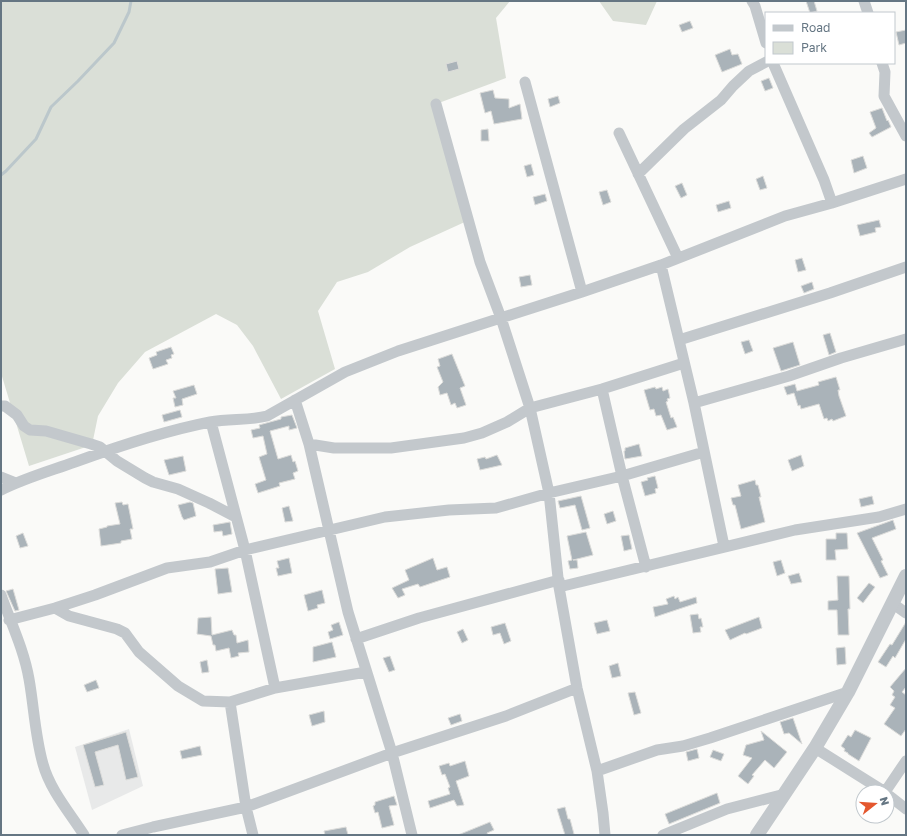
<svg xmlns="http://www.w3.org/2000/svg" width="907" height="836" viewBox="0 0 907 836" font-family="'Golos Text',sans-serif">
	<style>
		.built { fill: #e8e9e9 }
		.green { fill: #dadfd7 }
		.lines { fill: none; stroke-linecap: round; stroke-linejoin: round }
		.stream { stroke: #bbc7cb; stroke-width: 3 }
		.building { fill: #aab3b9; stroke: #dcdcda }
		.minor { stroke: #c3c8cc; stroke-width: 11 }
		.tertiary { stroke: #c3c8cc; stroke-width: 14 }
	</style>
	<rect width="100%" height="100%" fill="#fafaf8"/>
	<path class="built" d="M129,729L143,786L92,810L75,747Z"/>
	<path class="green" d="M1,1H510L496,18L506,78L436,104L467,221L410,247L368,272L337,282L318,311L335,369L281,399L253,346L237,325L216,314L145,352L118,383L98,416L92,445L29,466L1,373Z
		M599,1H657L646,25L613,21Z"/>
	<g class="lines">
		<path class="stream" d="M1,175L6,171L36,139L51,107L78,81L114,43L129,12L131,1"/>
	</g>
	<path class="building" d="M806,1H814L817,11L810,13Z
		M690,21L693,28L682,32L679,25Z
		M906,30V43L899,45L896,32Z
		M730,49L732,55L738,54L742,64L722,72L715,55Z
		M457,61L459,69L448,72L446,64Z
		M769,78L773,88L765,91L761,81Z
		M493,90L495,98L509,99V108L520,104L522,119L494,124L491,111L485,113L480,93Z
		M558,96L560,103L550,107L548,99Z
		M882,108L887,121L888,120L891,127L872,137L869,133L876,128L870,112Z
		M488,129L489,141H481V130Z
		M863,156L867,168L854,173L851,160Z
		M531,164L534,175L527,177L524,166Z
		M763,176L767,188L760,190L756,179Z
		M682,183L687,195L681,198L675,186Z
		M607,190L611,202L603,205L599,192Z
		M545,194L547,201L535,205L533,197Z
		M729,201L731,208L718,212L716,205Z
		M879,220L881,227L875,228L876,232L860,236L857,225Z
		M802,258L806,270L798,272L795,260Z
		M530,275L532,285L521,287L519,277Z
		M812,282L814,289L804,293L801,286Z
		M830,333L836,352L829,355L823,335Z
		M749,340L753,351L745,354L741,342Z
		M793,342L800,365L781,371L773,348Z
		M171,347L174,354L171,355L172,358L166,360L168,364L153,369L149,358L157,355L156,352Z
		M452,354L465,386L460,388L466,405L457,408L455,403L451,405L447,393L440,395L438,387L443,382L437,367L440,366L438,359Z
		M836,377L840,390H838L839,396L846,416L833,421L832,419L828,421L827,418L824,419L819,404L801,409L800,405L798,406L794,393L787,395L784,387L795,384L797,391L819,385L818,382Z
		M194,385L197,394L182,399L183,405L175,407L173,398H176L173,391Z
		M655,387L656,389L662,387L663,391L668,389L670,398L667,399L668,401L666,402L671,418L673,417L677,427L667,430L661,415L656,416L654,409L650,410L644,390Z
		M180,410L182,417L164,422L162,415Z
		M292,415L297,428L289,430V426L270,431L278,459L291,455L293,462L295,461L298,471L293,473L295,479L279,483L280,486L258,493L255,484L266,480L259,457L267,454L263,436L253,438L251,430L260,428L259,425L281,419V417Z
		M639,444L642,456L625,459L624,451H625V448Z
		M497,455L502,465L480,470L477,459L485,457L486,459Z
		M801,455L804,466L792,471L788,460Z
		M183,456L186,471L169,475L164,460Z
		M655,476L658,488L655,489L656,493L645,496L641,482L648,480L647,478Z
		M755,480L756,485H758L761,497H759L765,522L741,529L735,505H733L731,498L741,496L738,485Z
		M581,496L590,528L582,530L575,505L560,508L558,501Z
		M872,496L874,504L861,507L859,499Z
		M122,502L123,505L128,504L133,529H130L132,539L121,541V543L101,546L99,529L107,527V526L120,524L115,503Z
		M190,502L193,503L196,516L184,520L182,517L178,505Z
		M289,506L293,521L285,522L282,508Z
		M613,511L616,521L607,524L604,514Z
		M893,520L896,529L872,538L883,560L881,561L888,575L880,578L857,533Z
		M230,522L232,534L223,536L222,531L214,532L213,525Z
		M586,532L593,555L573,560H577L578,568L570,569L568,561L572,560L567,536Z
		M23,533L28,546L20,548L16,536Z
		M836,533H847L848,549L835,550L836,560H826V539H836Z
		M629,535L632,549L624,551L621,536Z
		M289,558L292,573L278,576L276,568H279L277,561Z
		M433,558L437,570L447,567L450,577L420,587L418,584L402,589L405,595L398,598L392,588L409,580L405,570Z
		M781,560L785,573L777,576L773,562Z
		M228,568L232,592L218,594L215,569Z
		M799,573L802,582L791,584L788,576Z
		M837,576H849L850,609H848L849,635H838L837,610H828V601L838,600Z
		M869,583L875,587L863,603L857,598Z
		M13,589L19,610L15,611L6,591Z
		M322,590L325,603L317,605L318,608L308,611L304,595Z
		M674,596L675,599L678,597L680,602L696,597L697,603L655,617L653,607L668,604L666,599Z
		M698,614L699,619L701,618L703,627H700L701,632L693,633L690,615Z
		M211,617L212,635L232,630L234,635H236L237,643L248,640L249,652L238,653L239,656L231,658L229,648L216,651L215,645H213L211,636L197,634L198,618Z
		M759,617L762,628L746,634L745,633L730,640L725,630Z
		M607,620L610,631L597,634L594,623Z
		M339,622L343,635L330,639L328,632L333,630L331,625Z
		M906,622V639L895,658L893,656L886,667L878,662L890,644L892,645Z
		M505,623L511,641L504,644L500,633L493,635L491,627Z
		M463,629L468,640L462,643L457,632Z
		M332,642L336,657L313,662V647Z
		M845,647L846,664L837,665L836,648Z
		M390,656L395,670L389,672L383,658Z
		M207,660L209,672L202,673L200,662Z
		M618,663L621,676L612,678L609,666Z
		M906,668V687L902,692L906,695V729L901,736L884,724L895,708L890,705L895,697L892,695L894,691L890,687Z
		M96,680L99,688L87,692L84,685Z
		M635,692L641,713L634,715L628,693Z
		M324,711L325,722L312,726L309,715Z
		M460,714L462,721L451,725L448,718Z
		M793,718L802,744L789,733L784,734L780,722Z
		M855,730L871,738L859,761L848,754V753L844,751L845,749L841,746L848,735L851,737Z
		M761,731L787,752L774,768L765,760L752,775L754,776L748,784L738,776L752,758L743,755L746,745L764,740Z
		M126,732L138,777L126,780L118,745L95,752L104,785L95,787L83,745Z
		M200,746L202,755L182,759L180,751Z
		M697,749L699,758L688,761L686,752Z
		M713,750L724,754L721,761L710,757Z
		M465,761L469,776L456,781L464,805L457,806L454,800L430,808L428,801L450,794L448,788L450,787L445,774L442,775L439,766L449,763L450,766Z
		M717,793L720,803L669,824L665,814Z
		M394,796L397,805L389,806L394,825L382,828L378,812L375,813L373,806L375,805V802Z
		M565,807L568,819H570L574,834L570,835H565L557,809Z
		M490,822L494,830L487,833L488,835H458Z
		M346,827L348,835H325L324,831Z"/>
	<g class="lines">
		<path class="minor" d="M752,1L755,6L766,43
			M864,1L868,13
			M773,63L824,180L832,203
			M882,63L885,72L884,96L906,136
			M525,82L582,292
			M436,104L480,262L501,318L530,408L549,493L559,587L577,688L597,771L603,813L605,835
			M619,133L678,258
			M638,174L684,129L721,100L733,86L749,71L766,62
			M661,265L694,403L724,546
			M679,340L830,293L906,267
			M602,389L622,476L646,567
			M295,400L309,444L348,612L392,753L412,835
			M694,403L789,376L841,358L906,339
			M1,406H5L17,415L24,426L30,430L46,431L91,444L100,447L117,461L145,478L153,482L178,489L209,503L236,517
			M211,422L245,550L275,688
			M309,444L334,448H391L464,438L482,433L507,422L530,408L602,389L684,363
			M1,477L16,483
			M1,490C25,478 50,471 75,462C119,446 164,431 210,422C229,418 248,421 267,416L345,372L398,351L582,292L661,265L785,216L832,203L906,179
			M559,587L795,530L879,517L906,509
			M1,595C11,623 24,650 29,679C34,707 35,736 43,764C50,790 70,813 84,835
			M892,603L906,613
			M55,608L69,616L117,629L125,633L139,652L178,686L203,701L230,702L275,688L366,672
			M9,620L55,608L95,595L167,568L210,562L245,550L385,517L449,510L496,508L549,493L622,476L704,452
			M356,639L419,618L559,580
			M230,702L246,807L253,835
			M815,748L885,792
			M597,771L657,750L683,746L710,738L848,692
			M885,792L906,761
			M887,794L906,809
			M122,835L153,827L246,807L392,753L506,716L577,688
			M663,835L727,809L785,794"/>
		<path class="tertiary" d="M757,835L815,748L848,692L906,576"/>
	</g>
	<rect width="907" height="836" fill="none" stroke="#657683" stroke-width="4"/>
	<rect x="765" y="12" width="130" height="52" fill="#ffffff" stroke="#c1c8cd"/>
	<rect x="773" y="25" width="20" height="6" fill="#c3c8cc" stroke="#c1c8cd"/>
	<text x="801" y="32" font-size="12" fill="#657683">Road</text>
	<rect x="773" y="42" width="20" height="12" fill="#dadfd7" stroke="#c1c8cd"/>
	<text x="801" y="52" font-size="12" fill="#657683">Park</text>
	<g transform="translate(875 804) rotate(73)"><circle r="19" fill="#ffffff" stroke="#c1c8cd"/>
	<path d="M0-3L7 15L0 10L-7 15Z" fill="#e4572e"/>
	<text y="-6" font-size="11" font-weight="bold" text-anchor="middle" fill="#657683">N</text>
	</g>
</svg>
